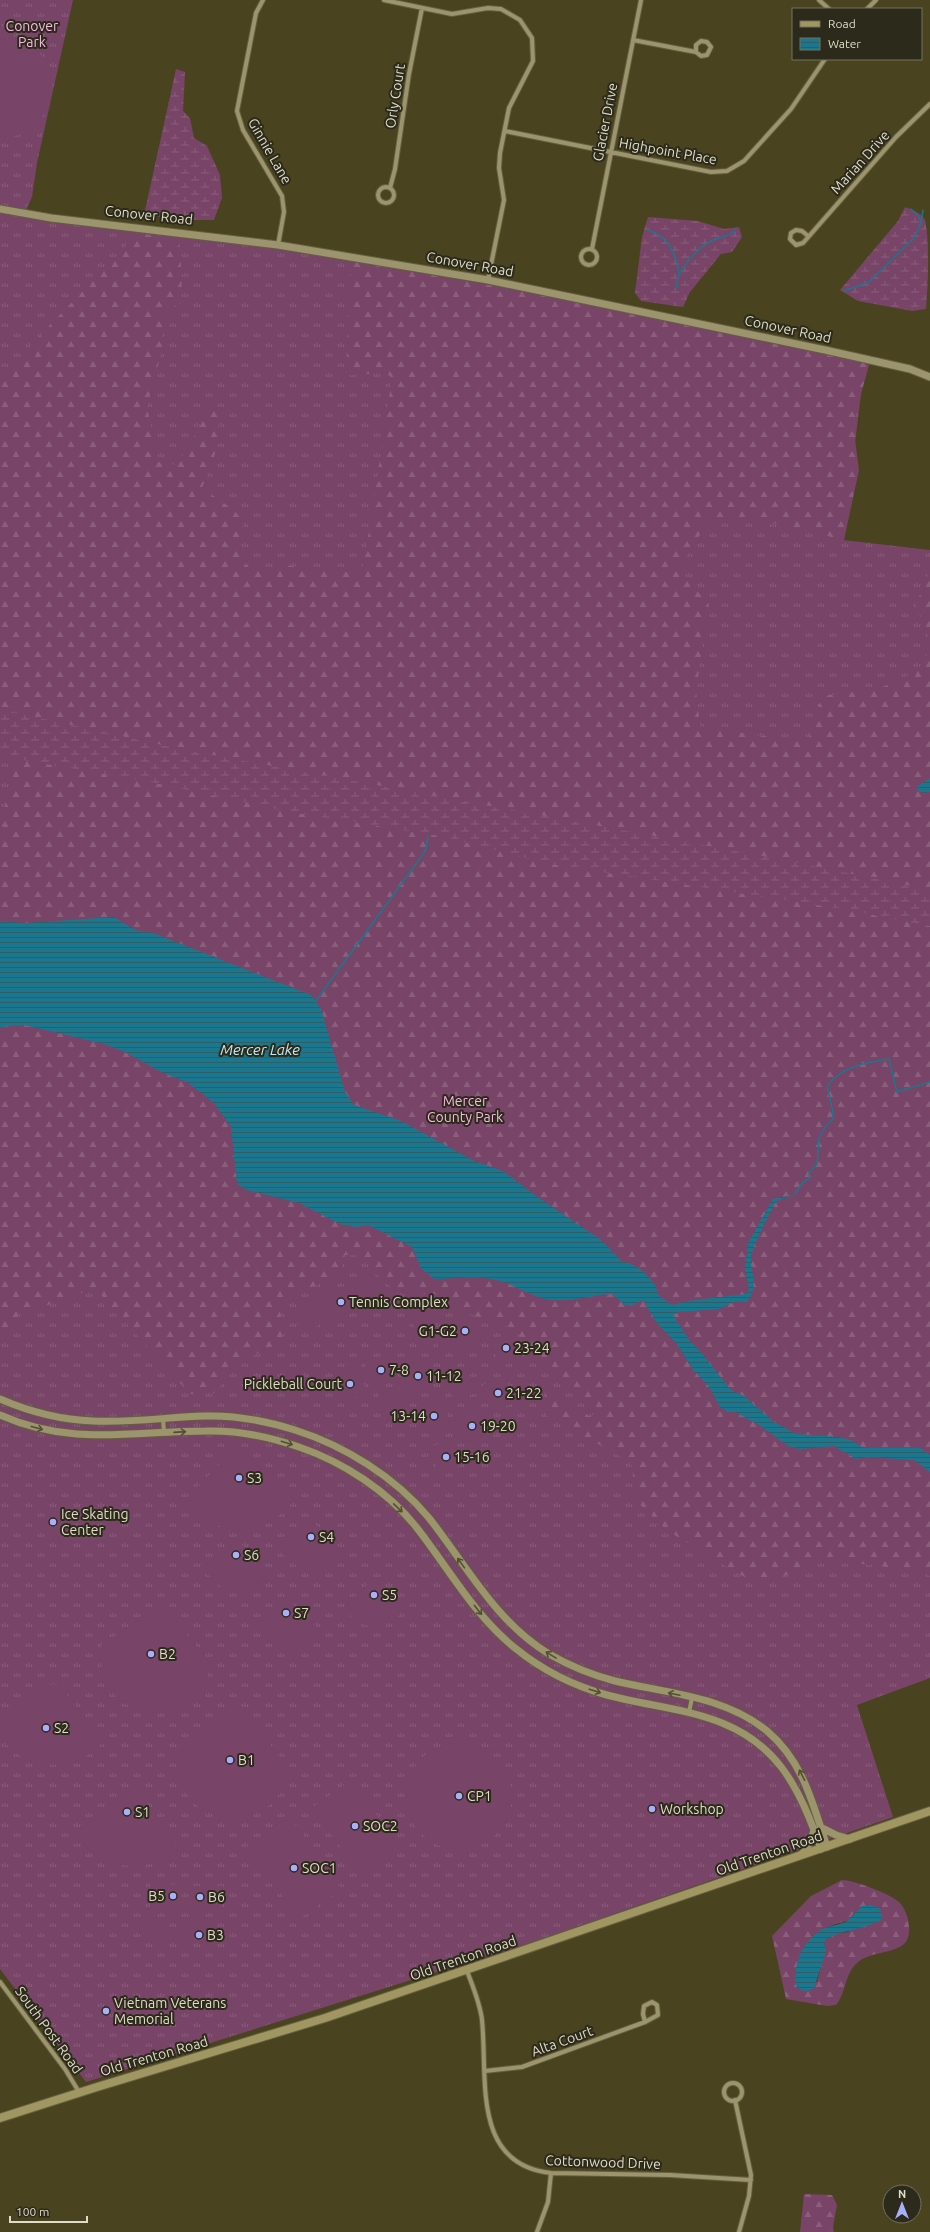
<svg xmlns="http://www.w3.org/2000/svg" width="930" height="2232" viewBox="0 0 930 2232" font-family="Ubuntu,sans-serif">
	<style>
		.grass { fill: url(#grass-tufts) }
		.forest { fill: url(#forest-firs); fill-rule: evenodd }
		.wetland { fill: url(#wetland-marsh) }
		.pitch { fill: #784468 }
		.water { fill: url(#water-rules) }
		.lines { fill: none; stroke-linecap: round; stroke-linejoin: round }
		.stream { stroke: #1b778e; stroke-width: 1.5 }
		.minor-casing { stroke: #645f3e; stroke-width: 6 }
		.tertiary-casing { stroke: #645f3e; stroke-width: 9 }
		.secondary-casing { stroke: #645f3e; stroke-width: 10 }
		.minor { stroke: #9b946d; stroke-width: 4 }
		.tertiary { stroke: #9b946d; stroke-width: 7 }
		.secondary { stroke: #a09662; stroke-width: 8 }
		.oneway { stroke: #534f37 }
		.poi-dot { fill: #a8b0fc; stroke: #2c2a1a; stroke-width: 1.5 }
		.labels { text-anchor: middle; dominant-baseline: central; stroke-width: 4; stroke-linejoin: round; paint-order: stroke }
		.park-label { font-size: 14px; fill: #f9b7e4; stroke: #2c2a1a }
		.street-label { font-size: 14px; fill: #dfdcc7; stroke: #2c2a1a }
		.poi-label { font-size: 14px; fill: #dfdcc7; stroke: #2c2a1a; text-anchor: start }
		.water-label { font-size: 15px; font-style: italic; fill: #bee8f5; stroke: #2c2a1a }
	</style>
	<defs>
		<pattern id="grass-tufts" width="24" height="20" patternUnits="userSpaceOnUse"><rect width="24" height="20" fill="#784468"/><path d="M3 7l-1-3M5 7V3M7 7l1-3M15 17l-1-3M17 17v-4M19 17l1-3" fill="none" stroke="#8b5e7c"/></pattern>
		<pattern id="forest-firs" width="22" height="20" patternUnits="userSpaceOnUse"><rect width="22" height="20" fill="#784468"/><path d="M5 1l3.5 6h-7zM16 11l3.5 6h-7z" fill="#8b5e7c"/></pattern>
		<pattern id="wetland-marsh" width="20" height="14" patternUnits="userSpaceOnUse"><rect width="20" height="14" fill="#784468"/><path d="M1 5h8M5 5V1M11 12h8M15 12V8" fill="none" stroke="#8b5e7c"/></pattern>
		<pattern id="water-rules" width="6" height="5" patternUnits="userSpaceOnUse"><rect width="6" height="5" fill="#1b778e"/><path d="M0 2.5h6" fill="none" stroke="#2d5f69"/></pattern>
	</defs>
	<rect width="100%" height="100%" fill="#4a431f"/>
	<path class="grass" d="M0,0H73L37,163L32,197L26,210L0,205Z
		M0,211L26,217L282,248L436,275L865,362L843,540L930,550V1678L857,1705L893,1817L542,1939L86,2082L0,1969Z"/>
	<path class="forest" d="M134,233L179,238L182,280L180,304L170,308L162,329V350L147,407L159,462L175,465L189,447L208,409L217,408C222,441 215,458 202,488L234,510L243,521L240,558L253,572L275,566H300L330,573L358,571L364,564L392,378L386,373L350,375L346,372L351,261L632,309L870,361L853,424L859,470L844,540L766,521L711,517L678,570L709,604L696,691L700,726L807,743L822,696L878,689L916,672L930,650V890L779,859L179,749L0,709V377L125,247Z
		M930,568V640L916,605Z
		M18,759L151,782L279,810L445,837L544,863L843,909L930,926V1576L920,1571L836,1561L809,1562L772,1583L751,1581L668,1531L637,1502L631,1462L547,1416L545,1389L591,1417L598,1409L510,1327L460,1311L427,1289L396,1291L377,1275L362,1255H345L341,1272L317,1285L283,1297L280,1311L282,1341L242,1361L214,1393L190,1394L95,1288L31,1311L21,1310L0,1346V1304L3,1298L0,1294V1027L24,1025L104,1044L125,1052L163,1073L187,1082L214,1103L231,1127L237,1184L247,1190L299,1203L340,1224L356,1227L368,1225L412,1247L421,1268L446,1279L461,1277L491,1279L508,1283L536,1296L551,1300L612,1294L619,1301L631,1306L643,1300L631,1264L621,1261L601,1240L536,1196L503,1171L474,1161L401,1121L354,1105L345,1092L321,1009L293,987L153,933L135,930L114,917L26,923L0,921C0,881 0,791 18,759Z
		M842,1880C853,1880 891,1894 899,1902C908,1910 914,1935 904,1944C890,1955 869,1951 856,1964C845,1974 846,1993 836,2005L827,2006L786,1999L772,1936L811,1896ZM855,1912L849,1932L835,1934L824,1941L825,1951L817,1982L796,1986L798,1960L830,1926L849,1920Z
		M804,2194L832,2195L837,2205L833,2227L834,2232H800Z"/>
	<path class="wetland" d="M176,69L185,72L183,111L190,118L194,138L207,146L220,175L222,198L214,220H183L144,215Z
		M905,207C913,210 921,213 925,220C930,241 928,286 926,309L912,311L858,301L840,290L898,221Z
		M648,217L698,221L724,229L739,227L742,237L732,252L721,254L690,292L683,307L641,301L635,293L642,237Z
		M0,709L179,749L779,859L930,890V926L843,909L544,863L445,837L279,810L151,782L0,756Z"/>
	<path class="pitch" d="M10,39C29,44 49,55 53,77C54,83 50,92 49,98C42,128 30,136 0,137V40Z
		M374,1274L384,1298L307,1330L297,1305Z
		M430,1292L441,1321L416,1331L404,1303Z
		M469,1315L473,1317L482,1338L480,1341L461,1348L458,1347L449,1326L451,1322Z
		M443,1332L451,1352L442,1355L434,1336Z
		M511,1332L514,1333L523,1355L522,1358L502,1366L499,1365L491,1343L492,1340Z
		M386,1354L389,1355L398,1377L397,1380L377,1388L374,1386L365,1364L366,1362Z
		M421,1359L425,1360L434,1382L432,1385L413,1393L410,1391L402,1370L403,1367Z
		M354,1366L357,1367L366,1389L365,1392L346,1400L343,1399L334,1377L335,1374Z
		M464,1367L467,1368L476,1390L475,1393L455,1400L453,1399L444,1377L445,1375Z
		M503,1377L505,1378L514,1400L513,1403L494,1411L491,1410L482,1387L483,1385Z
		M398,1386L402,1388L411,1409L409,1412L390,1420L387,1419L378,1397L380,1394Z
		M438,1399L441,1400L450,1422L449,1425L429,1433L426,1432L417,1409L419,1406Z
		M476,1408L479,1409L488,1431L486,1434L467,1442L464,1441L455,1419L457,1416Z
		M450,1439L453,1441L462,1462L460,1465L441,1473L438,1472L429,1450L431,1447Z
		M233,1452H241L247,1456L294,1500C261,1541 219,1537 183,1503L227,1456Z
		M310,1518L314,1519V1523L342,1552C321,1579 301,1575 280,1551Z
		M235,1539L241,1540V1544L269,1572C247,1595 220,1599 204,1567L234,1543Z
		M370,1578H376L377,1583L405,1608C385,1634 364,1632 343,1608L369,1583Z
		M285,1597H291V1602L319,1629L310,1641L294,1647L279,1646L262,1638L256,1624L284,1602Z
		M158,1606L164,1607L210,1663C208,1669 208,1676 205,1682C187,1723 126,1722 106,1682C101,1671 101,1658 101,1646Z
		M52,1684L60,1686L103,1742C97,1748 89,1755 81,1759C54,1773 0,1760 0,1724Z
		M236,1709L245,1711L288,1768C285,1779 283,1790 275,1799C252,1828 198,1823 184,1787C178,1775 179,1764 179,1751Z
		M406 1796a53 53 0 1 1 106 0a53 53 0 1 1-106 0Z
		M351,1780L398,1844L359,1873L312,1808Z
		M130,1789L138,1790L179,1850C141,1876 103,1870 74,1834Z
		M289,1816L341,1889L299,1919L247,1846Z
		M151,1884L182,1885L181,1908L150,1907Z
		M192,1886H223L222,1910L192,1909Z
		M141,1917L166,1918L165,1930H154L165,1931L164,1943L140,1941Z
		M176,1918L207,1919V1942L176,1941Z"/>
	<path class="water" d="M930,778V792L922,793L918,790V786Z
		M114,917L135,930L153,933L311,995L321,1009L345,1092L354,1105L401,1121L474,1161L503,1171L536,1196L601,1240L621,1261L631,1264L643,1271L654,1283L659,1296L672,1305L687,1301L746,1294L749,1289L745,1270L748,1243L773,1199L796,1194L777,1201C772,1207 751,1250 751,1257C750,1275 760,1284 747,1302L736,1301L719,1309L679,1312L673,1315L689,1340L699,1350L731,1390L744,1396L774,1422L796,1434L838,1437L851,1440L862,1447L870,1448H920L930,1455V1472L914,1460L867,1457L856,1459L834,1446L800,1449L788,1446L759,1425L735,1412H728L720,1407L709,1387L694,1371L676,1343L656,1322L643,1300L631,1306L625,1305L612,1294C592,1295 572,1302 552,1300C530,1298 513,1282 491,1279C472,1275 453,1279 434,1279L421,1268L412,1247L368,1225L356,1227L340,1224L299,1203L247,1190L237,1184L231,1127L214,1103L187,1082L163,1073L125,1052L104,1044L24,1025L0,1027V921L26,923Z
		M871,1905L879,1908L882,1914L881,1920C868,1929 830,1932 824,1942L826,1951L814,1988C807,1992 802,1992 796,1986C793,1965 802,1942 821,1930C829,1925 839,1926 847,1921C853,1917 857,1910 862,1906Z"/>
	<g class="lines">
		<path class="stream" d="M921,222L923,210
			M648,230C669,237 675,252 679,273
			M677,288C674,272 698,248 711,241C718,237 727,237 734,232L735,229
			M844,291L869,282L914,238L921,223L919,217L911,209
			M315,1002L421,857L426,849L428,836
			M795,1194L803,1182L810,1178L809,1173L817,1164L819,1139L823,1130L833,1119V1112L827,1086C841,1067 866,1062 889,1059L897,1092L930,1082"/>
		<g class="minor-casing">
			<path id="minor" d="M263,0L256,13L237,111L243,130L282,196L284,212L278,245
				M384,0L452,14L488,8L501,9L520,20L532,38L533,61L509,108L500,153L499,168L504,200L488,280
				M819,0L829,9
				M867,9L876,0
				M633,40L696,52L701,56L707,55L711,47L707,42L701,41L696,45V52
				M505,131L711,172L727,171L744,161L791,109L825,59
				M378 195a8 8 0 1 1 16 0a8 8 0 1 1-16 0Z
				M390,188L395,169L409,74L422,8
				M808,236L802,231L796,230L791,233L790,239L796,245L803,243L896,137L930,104
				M592,249L641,0
				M581 257a8 8 0 1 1 16 0a8 8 0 1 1-16 0Z
				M163,1418L164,1433
				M689,1712L692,1698
				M467,1971C473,1987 480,2003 482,2020C488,2079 471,2164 551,2173L670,2175L751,2180
				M0,1982L65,2069L79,2092
				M485,2071L522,2067L645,2022L658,2015L657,2005L652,2002L644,2006L643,2014L645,2022
				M724 2092a9 9 0 1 1 18 0a9 9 0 1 1-18 0Z
				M735,2100L751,2175L749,2196L739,2232
				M537,2232L548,2202L551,2173"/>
		</g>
		<g class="tertiary-casing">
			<path id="tertiary" d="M0,209L51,218L278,245L488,280L825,350L910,369L930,377
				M0,1399C30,1412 61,1420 93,1421C130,1423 168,1417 205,1416C235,1415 266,1421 295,1430C345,1446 395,1477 429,1518C467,1566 495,1621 549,1654C570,1666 592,1675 615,1681C666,1693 725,1696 767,1731C803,1761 813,1804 827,1847
				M0,1415C72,1447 132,1431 206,1431C238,1430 270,1437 299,1447C343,1462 388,1491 417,1528C449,1569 474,1615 515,1648C542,1670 574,1686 607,1695C671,1712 738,1710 782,1768C800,1792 811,1821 821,1849
				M820,1827L836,1835L850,1839
				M801,1855L810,1843L814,1830"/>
		</g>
		<g class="secondary-casing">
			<path id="secondary" d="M0,2118L97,2087L325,2018L930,1811"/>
		</g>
		<use href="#minor" class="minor"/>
		<use href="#tertiary" class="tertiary"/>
		<use href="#secondary" class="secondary"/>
	</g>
	<defs><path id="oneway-shaft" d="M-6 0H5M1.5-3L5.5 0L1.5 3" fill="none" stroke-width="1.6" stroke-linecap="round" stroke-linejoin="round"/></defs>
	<g class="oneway">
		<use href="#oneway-shaft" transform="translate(37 1428) rotate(15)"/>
		<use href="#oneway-shaft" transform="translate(180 1432) rotate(-4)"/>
		<use href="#oneway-shaft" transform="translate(287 1443) rotate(17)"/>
		<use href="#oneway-shaft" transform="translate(398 1508) rotate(44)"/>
		<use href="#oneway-shaft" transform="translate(461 1563) rotate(-126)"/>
		<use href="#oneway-shaft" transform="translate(478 1610) rotate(52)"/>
		<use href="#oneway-shaft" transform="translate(551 1655) rotate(-149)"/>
		<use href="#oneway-shaft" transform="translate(595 1691) rotate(18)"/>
		<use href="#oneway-shaft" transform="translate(674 1694) rotate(-168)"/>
		<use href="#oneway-shaft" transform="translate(802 1775) rotate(-117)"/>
	</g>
	<g class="poi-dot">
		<circle cx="341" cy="1302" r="4"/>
		<circle cx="465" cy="1331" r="4"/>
		<circle cx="506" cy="1348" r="4"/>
		<circle cx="381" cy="1370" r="4"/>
		<circle cx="418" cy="1376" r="4"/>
		<circle cx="350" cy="1384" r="4"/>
		<circle cx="498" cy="1393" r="4"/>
		<circle cx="434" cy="1416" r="4"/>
		<circle cx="472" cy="1426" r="4"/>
		<circle cx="446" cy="1457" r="4"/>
		<circle cx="239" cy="1478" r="4"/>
		<circle cx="53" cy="1522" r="4"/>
		<circle cx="311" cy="1537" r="4"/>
		<circle cx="236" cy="1555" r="4"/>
		<circle cx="374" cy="1595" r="4"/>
		<circle cx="286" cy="1613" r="4"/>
		<circle cx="151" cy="1654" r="4"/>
		<circle cx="46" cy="1728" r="4"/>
		<circle cx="230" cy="1760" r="4"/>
		<circle cx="459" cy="1796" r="4"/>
		<circle cx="652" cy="1809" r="4"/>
		<circle cx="127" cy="1812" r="4"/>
		<circle cx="355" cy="1826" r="4"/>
		<circle cx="294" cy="1868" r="4"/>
		<circle cx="173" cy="1896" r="4"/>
		<circle cx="200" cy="1897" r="4"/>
		<circle cx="199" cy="1935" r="4"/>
		<circle cx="106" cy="2011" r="4"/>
	</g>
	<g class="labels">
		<g class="park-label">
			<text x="32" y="26">Conover<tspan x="32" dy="16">Park</tspan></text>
			<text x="465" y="1101">Mercer<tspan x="465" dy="16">County Park</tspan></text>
		</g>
		<g class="street-label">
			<text transform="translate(395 96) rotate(-81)">Orly Court</text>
			<text transform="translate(605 122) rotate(-79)">Glacier Drive</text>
			<text transform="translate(270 151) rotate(60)">Ginnie Lane</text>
			<text transform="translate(668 151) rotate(10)">Highpoint Place</text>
			<text transform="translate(860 162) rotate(-48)">Marian Drive</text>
			<text transform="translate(149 215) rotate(6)">Conover Road</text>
			<text transform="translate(470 264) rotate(10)">Conover Road</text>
			<text transform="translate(788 329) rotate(12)">Conover Road</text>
			<text transform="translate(769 1853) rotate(-19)">Old Trenton Road</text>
			<text transform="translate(463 1958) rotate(-19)">Old Trenton Road</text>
			<text transform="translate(49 2030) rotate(54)">South Post Road</text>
			<text transform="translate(562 2041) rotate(-20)">Alta Court</text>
			<text transform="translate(154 2056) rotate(-16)">Old Trenton Road</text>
			<text transform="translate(603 2162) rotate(2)">Cottonwood Drive</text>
		</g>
		<g class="poi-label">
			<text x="349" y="1302">Tennis Complex</text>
			<text x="457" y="1331" text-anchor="end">G1-G2</text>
			<text x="514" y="1348">23-24</text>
			<text x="389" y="1370">7-8</text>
			<text x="426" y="1376">11-12</text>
			<text x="342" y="1384" text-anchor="end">Pickleball Court</text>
			<text x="506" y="1393">21-22</text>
			<text x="426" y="1416" text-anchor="end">13-14</text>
			<text x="480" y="1426">19-20</text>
			<text x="454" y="1457">15-16</text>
			<text x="247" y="1478">S3</text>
			<text x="61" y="1514">Ice Skating<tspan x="61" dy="16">Center</tspan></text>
			<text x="319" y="1537">S4</text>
			<text x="244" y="1555">S6</text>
			<text x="382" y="1595">S5</text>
			<text x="294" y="1613">S7</text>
			<text x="159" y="1654">B2</text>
			<text x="54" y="1728">S2</text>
			<text x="238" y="1760">B1</text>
			<text x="467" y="1796">CP1</text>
			<text x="660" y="1809">Workshop</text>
			<text x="135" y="1812">S1</text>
			<text x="363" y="1826">SOC2</text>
			<text x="302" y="1868">SOC1</text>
			<text x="165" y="1896" text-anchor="end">B5</text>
			<text x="208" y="1897">B6</text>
			<text x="207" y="1935">B3</text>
			<text x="114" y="2003">Vietnam Veterans<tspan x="114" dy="16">Memorial</tspan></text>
		</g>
		<g class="water-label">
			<text x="260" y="1049">Mercer Lake</text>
		</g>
	</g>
	<rect x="792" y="8" width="130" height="52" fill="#2c2a1a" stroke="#74715f"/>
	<rect x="800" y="21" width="20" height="6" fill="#a09662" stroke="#74715f"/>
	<text x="828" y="28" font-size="12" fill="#dfdcc7">Road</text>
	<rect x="800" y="38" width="20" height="12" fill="url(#water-rules)" stroke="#74715f"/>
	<text x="828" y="48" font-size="12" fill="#dfdcc7">Water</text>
	<g transform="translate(902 2204)"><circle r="19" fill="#2c2a1a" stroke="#74715f"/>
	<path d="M0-3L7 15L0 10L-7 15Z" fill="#a8b0fc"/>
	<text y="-6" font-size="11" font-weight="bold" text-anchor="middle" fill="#dfdcc7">N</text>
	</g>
	<path d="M10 2216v6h77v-6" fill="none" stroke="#dfdcc7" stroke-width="2"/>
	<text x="16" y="2216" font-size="12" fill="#dfdcc7" stroke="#2c2a1a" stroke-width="3" paint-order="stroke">100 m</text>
</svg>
